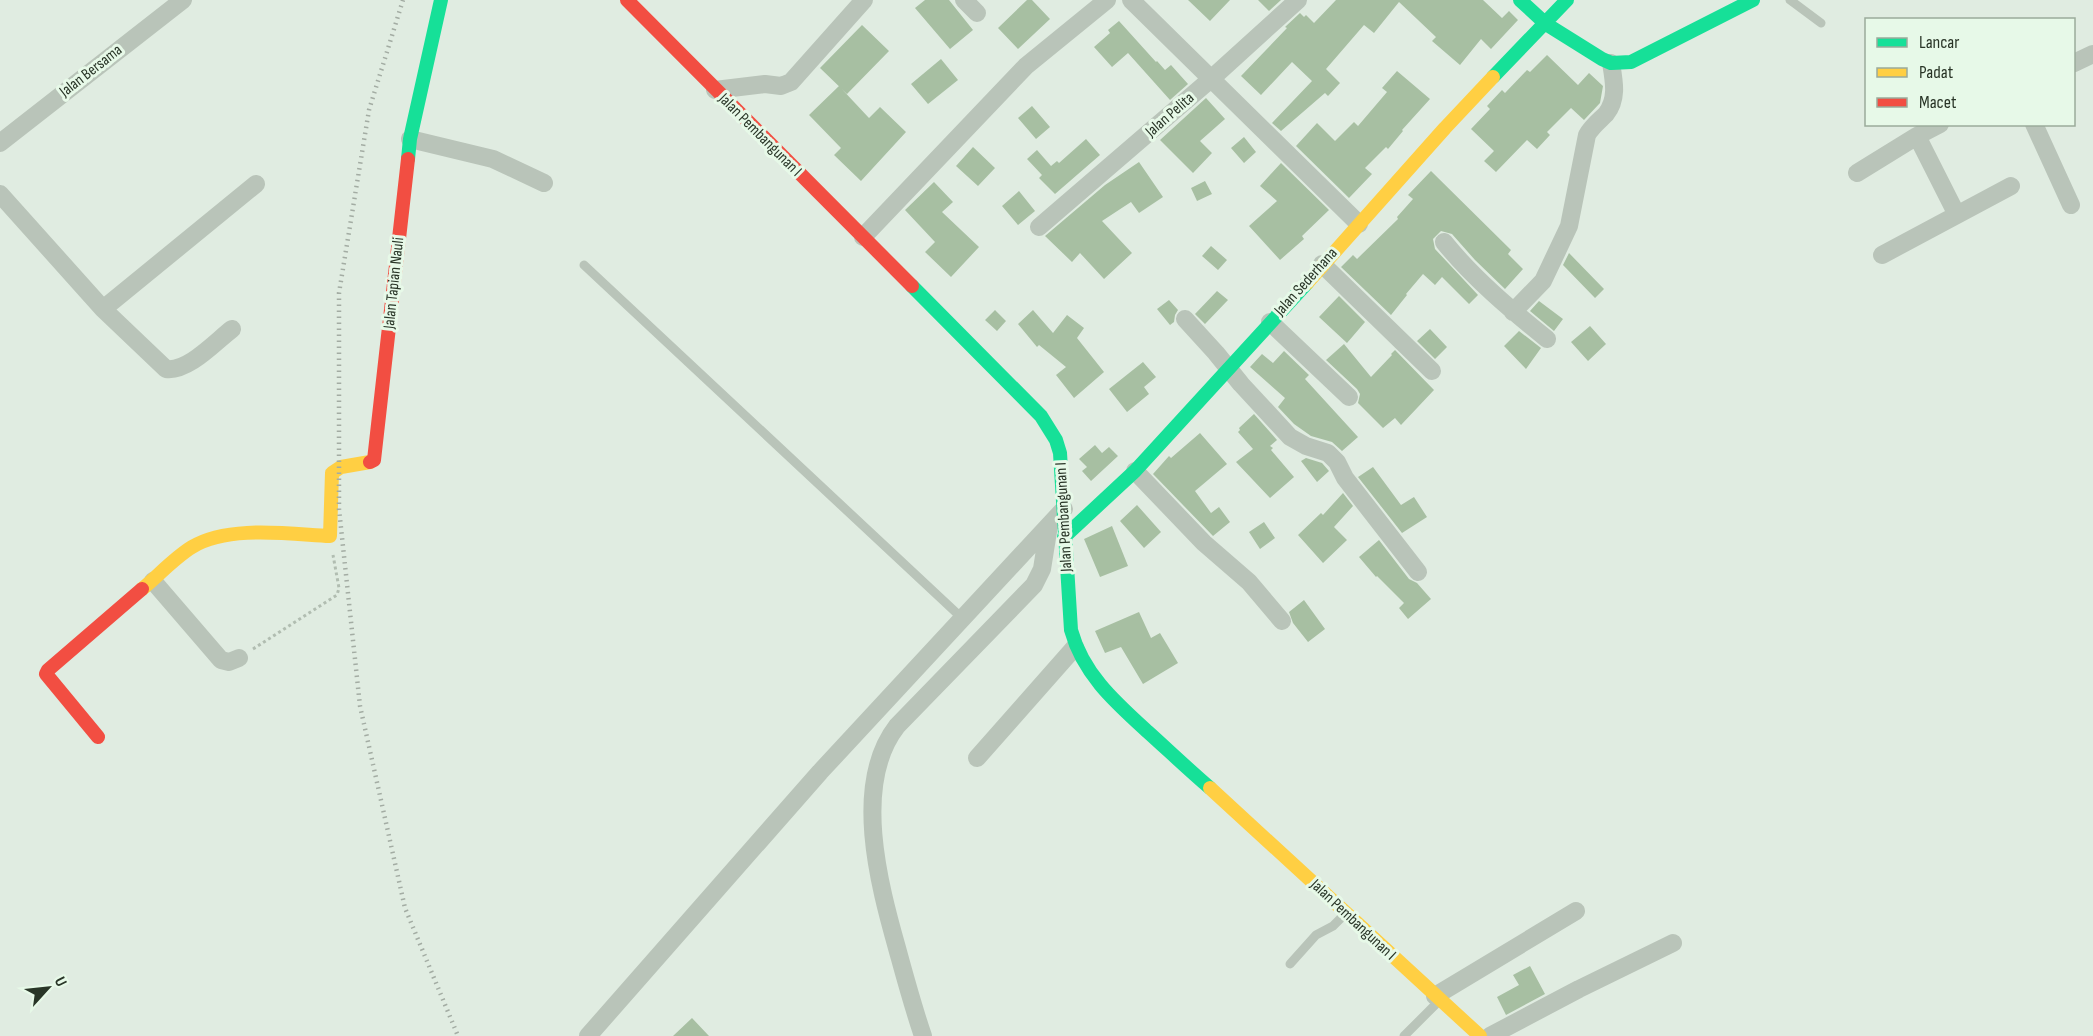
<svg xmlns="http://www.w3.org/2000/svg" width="2093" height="1036" viewBox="0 0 2093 1036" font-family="'Sofia Sans Condensed',sans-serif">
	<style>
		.building { fill: #a7bfa2 }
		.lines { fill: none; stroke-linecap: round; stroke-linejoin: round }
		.path { stroke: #b1bdb1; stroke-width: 3; stroke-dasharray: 3 3; stroke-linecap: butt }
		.lane { stroke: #b9c4b9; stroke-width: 9 }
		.street { stroke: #b9c4b9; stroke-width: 18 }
		.fast { stroke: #16e098; stroke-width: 14 }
		.slow { stroke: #ffcf43; stroke-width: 14 }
		.jam { stroke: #f24e42; stroke-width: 14 }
		.rail { stroke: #a3aca3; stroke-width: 4.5; stroke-dasharray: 1.5 4.5; stroke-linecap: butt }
		.labels { text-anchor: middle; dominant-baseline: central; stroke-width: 6; stroke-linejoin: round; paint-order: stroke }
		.street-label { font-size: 16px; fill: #293527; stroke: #e7f9e8 }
	</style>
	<rect width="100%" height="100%" fill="#e0ece1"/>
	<path class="building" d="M925,0H949L973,30L950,49L915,8Z
		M1027,0H1032L1050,19L1018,49L998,28Z
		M1188,0H1230L1210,21Z
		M1258,0H1281L1269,11Z
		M1336,0H1483L1502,18L1509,11L1518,20L1491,49L1481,39L1460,65L1432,41L1436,37L1399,2L1374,33L1364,25L1326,69L1340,83L1328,96L1325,93L1281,131L1272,123L1312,81L1292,62L1261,95L1241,76L1287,28L1285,27L1300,13L1304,17L1306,15L1314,23Z
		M1119,21L1156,62L1157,61L1165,70L1171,65L1188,84L1170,100L1128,53L1112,67L1094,47L1110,33L1108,30Z
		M862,25L889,51L847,94L820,68Z
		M1547,55L1578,85L1589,73L1603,86L1600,103L1584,120L1571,108L1547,132L1550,135L1537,149L1527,140L1496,172L1484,161L1494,151L1471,129L1490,109L1487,106L1502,90L1505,93L1527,70L1530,72Z
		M941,59L958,80L928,104L911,84Z
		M1397,71L1430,99L1402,130L1403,131L1388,149L1386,147L1365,168L1372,174L1349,198L1296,146L1317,123L1335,141L1354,122L1358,126L1387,92L1382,88Z
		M839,86L869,118L880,107L906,132L861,181L834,155L841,148L809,115Z
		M1206,98L1225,119L1200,141L1212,153L1193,173L1160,140Z
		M1032,106L1050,127L1036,139L1018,118Z
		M1244,137L1256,152L1244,163L1231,148Z
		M1086,139L1100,155L1055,194L1039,178L1042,175L1027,159L1037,150L1051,166L1057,161L1059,163Z
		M973,147L995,168L978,186L956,166Z
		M1139,162L1163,197L1139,213L1131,202L1102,221L1132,253L1104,279L1080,253L1072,262L1045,236L1105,185Z
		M1281,163L1329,210L1302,236L1304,239L1280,260L1249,226L1277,201L1260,186Z
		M1431,171L1511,250L1508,254L1523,269L1505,289L1475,260L1452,234L1441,231L1433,239L1435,249L1478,295L1469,304L1442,277L1435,285L1423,274L1406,294L1407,295L1391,315L1341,267L1353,255L1357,259L1398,219L1397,217L1413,199L1408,195Z
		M1205,181L1212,194L1197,201L1191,188Z
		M934,182L953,202L942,212L979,247L951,277L925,252L935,242L905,210Z
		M1019,191L1035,211L1018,225L1002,206Z
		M1211,246L1227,260L1218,270L1202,256Z
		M1569,253L1604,289L1595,298L1563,265Z
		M1217,291L1228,300L1205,324L1195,314Z
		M1339,296L1365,322L1347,343L1319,317Z
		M1169,300L1178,310L1175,315L1174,322L1170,325L1157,309Z
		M1539,301L1563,319L1554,331L1530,311Z
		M995,310L1006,321L997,331L985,320Z
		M1033,310L1053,333L1067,315L1084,328L1077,338L1104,372L1074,398L1056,375L1066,367L1039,345L1037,347L1018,324Z
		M1590,326L1606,344L1588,361L1571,342Z
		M1430,329L1447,347L1435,359L1417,341Z
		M1519,331L1541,348L1526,369L1504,346Z
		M1344,344L1371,377L1392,355L1391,354L1395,350L1434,390L1401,425L1395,418L1383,428L1358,403L1360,394L1357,389L1326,360Z
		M1284,351L1309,375L1305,379L1358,437L1342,451L1332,442L1311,436L1294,424L1278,407L1285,398L1250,367L1262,354L1273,363Z
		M1143,362L1156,377L1144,387L1149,394L1127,412L1109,389Z
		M1254,414L1277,440L1270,446L1273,448L1271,450L1294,477L1270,498L1236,462L1253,449L1238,432L1240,430L1239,428Z
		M1200,433L1227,464L1195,491L1211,513L1219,507L1230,522L1213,536L1153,474L1169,456L1171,458Z
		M1095,445L1102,453L1109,447L1118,456L1091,481L1082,471L1087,467L1079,459Z
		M1306,458L1322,463L1329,471L1317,482L1301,461Z
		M1373,467L1401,505L1414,497L1427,517L1402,533L1358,477Z
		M1343,493L1353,506L1334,527L1347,540L1323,563L1298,535L1321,513L1323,515Z
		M1137,505L1161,532L1144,548L1120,521Z
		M1264,522L1275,538L1260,549L1249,532Z
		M1112,526L1128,566L1100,577L1084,539Z
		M1379,540L1409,579L1417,583L1431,599L1408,619L1399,608L1404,603L1377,576L1376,577L1359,557Z
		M1304,600L1325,629L1308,642L1293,623L1289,612Z
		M1139,612L1151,638L1160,633L1178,663L1143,684L1121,647L1105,653L1095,631Z
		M1530,966L1545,994L1506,1015L1497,997L1519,985L1513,975Z
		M692,1018L709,1036H673Z"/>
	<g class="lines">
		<path class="path" d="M253,649L337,595L339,588L333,555"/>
		<path class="lane" d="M1790,0L1821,23
			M584,265L963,619
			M1290,964L1316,935L1333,926L1345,914
			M1404,1036L1438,1002"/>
		<path class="street" d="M964,0L977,13
			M1131,0L1359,224
			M2074,63L2093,54
			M715,90L765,84L781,86L791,82L864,0
			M2034,124L2071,205
			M1917,136L1957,215
			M410,139L493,159L544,183
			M0,143L183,0
			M1857,173L1917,136L1940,124
			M0,194L103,309L166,369C188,372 215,342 232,329
			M1039,227L1211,79L1298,0
			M863,237L1026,66L1107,0
			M1444,242C1473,278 1511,310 1547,339
			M1882,255L2011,186
			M1322,264L1432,371
			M103,309L256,184
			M1513,312L1543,281L1569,226L1587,135C1592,126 1599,121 1606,114C1618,99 1614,81 1611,63
			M1185,319L1216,353L1241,384L1290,437L1306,446L1328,453L1337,462L1345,478L1418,572
			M1270,322L1349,397
			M1135,471L1204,543L1249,582L1282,621
			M153,581L221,660L229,662L239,658
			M977,758L1075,647
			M1435,996L1576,911
			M588,1036L820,772L1064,509
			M923,1036C913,1007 905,977 897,948C879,884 852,784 897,726L1034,585L1042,569L1049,525
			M1490,1036L1579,989L1673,943"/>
		<path class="fast" d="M1520,0L1546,24L1602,59L1611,63L1631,62L1753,0
			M1493,77L1567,0
			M408,159L410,139L441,0
			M912,286L1041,416L1056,440L1060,453L1071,630C1083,674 1115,702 1148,732C1169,751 1189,770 1210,788
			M1064,537L1135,471L1307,283"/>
		<path class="slow" d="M1307,283L1445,128L1493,77
			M142,589C158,576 174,558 192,547C228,525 289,534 330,536L332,473L341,467L370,462
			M1210,788L1480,1036"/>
		<path class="jam" d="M627,0L912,286
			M370,462L374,460L408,159
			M98,737L46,674L48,670L142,589"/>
		<path class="rail" d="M403,0L369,110L339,293V509L360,706L405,908L458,1036"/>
	</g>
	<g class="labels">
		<g class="street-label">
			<text transform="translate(91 71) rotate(-38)">Jalan Bersama</text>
			<text transform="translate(1170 115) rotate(-41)">Jalan Pelita</text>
			<text transform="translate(760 135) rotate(45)">Jalan Pembangunan I</text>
			<text transform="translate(1306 282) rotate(-48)">Jalan Sederhana</text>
			<text transform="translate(394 283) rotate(-84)">Jalan Tapian Nauli</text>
			<text transform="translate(1064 517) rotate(-93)">Jalan Pembangunan I</text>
			<text transform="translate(1353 920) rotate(43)">Jalan Pembangunan I</text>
		</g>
	</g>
	<rect x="1865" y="18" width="210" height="108" fill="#e7f9e8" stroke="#9bab9b" stroke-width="1.5"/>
	<rect x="1877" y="38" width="30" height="9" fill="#16e098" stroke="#9bab9b" stroke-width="1.5"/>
	<text x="1919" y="48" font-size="18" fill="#293527">Lancar</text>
	<rect x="1877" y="68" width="30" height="9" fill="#ffcf43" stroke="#9bab9b" stroke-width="1.5"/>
	<text x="1919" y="78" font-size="18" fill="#293527">Padat</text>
	<rect x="1877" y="98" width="30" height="9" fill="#f24e42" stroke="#9bab9b" stroke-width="1.5"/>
	<text x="1919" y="108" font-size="18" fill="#293527">Macet</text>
	<g transform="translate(48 988) rotate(63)" stroke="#e7f9e8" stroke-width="4.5" paint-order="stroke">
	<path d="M0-4.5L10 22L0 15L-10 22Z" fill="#293527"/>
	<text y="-9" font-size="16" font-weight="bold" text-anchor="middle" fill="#293527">U</text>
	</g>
</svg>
